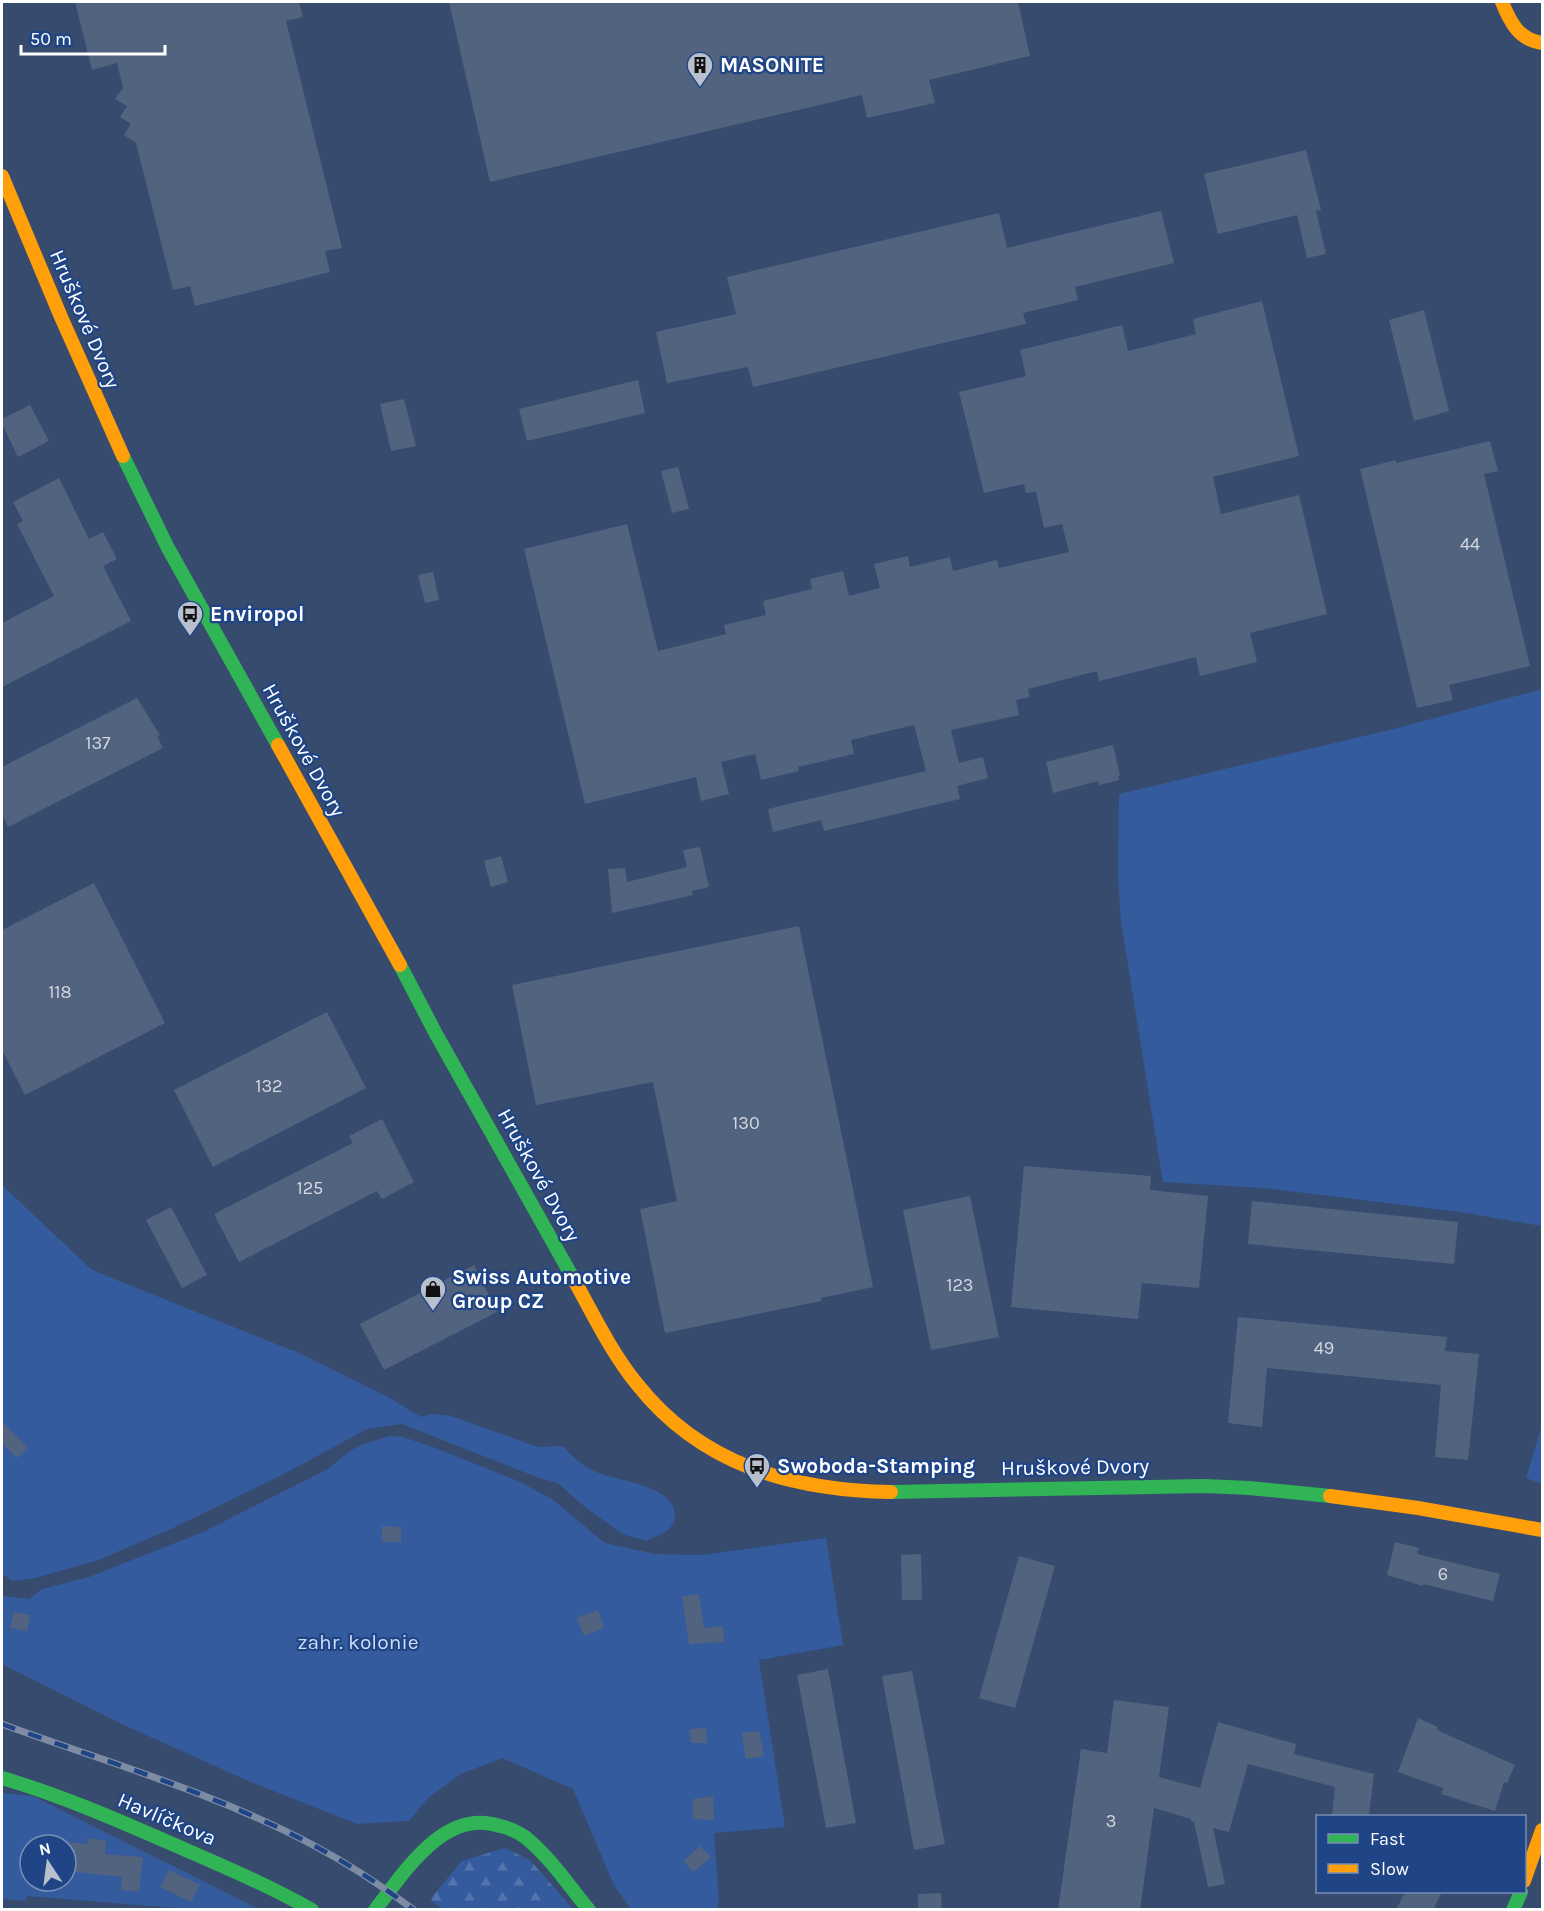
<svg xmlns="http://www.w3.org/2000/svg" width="1544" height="1911" viewBox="0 0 1544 1911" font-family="Karla,sans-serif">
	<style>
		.green { fill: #345b9d; fill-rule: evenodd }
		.forest { fill: url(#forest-firs) }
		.building { fill: #526380 }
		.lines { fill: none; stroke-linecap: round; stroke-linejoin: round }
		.fast { stroke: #30b455; stroke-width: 14 }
		.slow { stroke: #ff9f0a; stroke-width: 14 }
		.rail-casing { stroke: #7e8ca3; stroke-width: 7 }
		.rail { stroke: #1f4587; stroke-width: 4.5; stroke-dasharray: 14; stroke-linecap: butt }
		.labels { text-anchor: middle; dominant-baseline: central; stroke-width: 4.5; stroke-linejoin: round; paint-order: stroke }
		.number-label { font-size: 18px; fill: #d4d8df }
		.poi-label { font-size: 21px; font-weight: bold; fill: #fff; stroke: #1f4587; text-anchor: start }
		.street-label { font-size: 21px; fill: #fff; stroke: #1f4587 }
		.park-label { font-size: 21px; fill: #cdddf8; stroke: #1f4587 }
	</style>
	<defs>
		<pattern id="forest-firs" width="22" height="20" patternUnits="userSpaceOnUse" patternTransform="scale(1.5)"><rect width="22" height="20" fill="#345b9d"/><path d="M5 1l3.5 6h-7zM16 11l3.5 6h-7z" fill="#5274ac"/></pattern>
	</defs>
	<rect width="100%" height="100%" fill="#374b6f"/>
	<path class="green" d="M1542,689V1226L1460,1212L1264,1188L1163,1182L1121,922L1118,875L1119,794L1398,728Z
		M2,1185L92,1270L291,1350H293L388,1397L421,1417L431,1414L451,1416L538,1447L563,1446C574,1459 584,1467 599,1473C620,1481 675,1486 675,1516C675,1531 658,1535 646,1541L622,1534L580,1503L558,1483L539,1478L402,1424L367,1429L282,1475L171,1529L96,1561L35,1578L13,1581L2,1574Z
		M1542,1425V1484L1526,1478Z
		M391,1436L403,1437L433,1447L518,1481L552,1499L605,1543L655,1554L703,1555L826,1538L843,1645L759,1660L785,1827L714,1833L719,1900L717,1909H631L614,1885L573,1789L502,1758L461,1774L428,1798L409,1821L357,1824L246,1780L124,1725L2,1664V1596L29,1599L42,1589L89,1577L203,1532L330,1468C350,1447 364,1443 391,1436Z
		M2,1793L33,1796L259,1909H189L27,1896L26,1901L2,1899ZM30,1845H66V1881H30Z"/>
	<path class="forest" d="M505,1848L530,1860L573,1909H442L430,1899L462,1861Z"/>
	<path class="building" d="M75,2H299L303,17L286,21L342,248L325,251L330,272L195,306L190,286L173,290L136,143L124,135L131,124L120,117L127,106L115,99L123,88L117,63L92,70Z
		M449,2H1018L1030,56L929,80L935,103L867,118L862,95L490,182Z
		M1306,150L1321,210L1316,211L1326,254L1307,258L1297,215L1218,234L1204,174Z
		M1161,211L1174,263L1075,287L1078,300L1023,313L1026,324L753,387L748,367L667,383L656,332L736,314L727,277L999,213L1007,248Z
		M1262,301L1299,456L1213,477L1221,514L1299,495L1327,614L1250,633L1257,662L1200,676L1196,657L1099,681L1097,671L1028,689L1030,697L1016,700L1019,715L951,730L959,763L983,757L988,778L957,786L960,799L824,831L821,820L773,832L768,809L926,771L914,725L851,740L854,754L798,767L799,771L761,780L755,754L721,762L729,794L701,801L696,777L585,804L524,549L627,524L658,651L726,634L724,625L766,615L763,601L812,589L810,579L843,571L849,596L880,588L874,564L908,556L910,567L950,557L953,571L997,560L999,568L1069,552L1062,524L1044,528L1036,492L1026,493L1024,484L984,493L959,392L1026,376L1020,350L1122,325L1128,351L1196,334L1193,319Z
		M1424,310L1449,411L1414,421L1389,320Z
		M638,380L645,413L527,441L519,409Z
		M404,399L416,446L391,451L380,404Z
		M30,405L49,441L18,457L2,424V419Z
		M1490,441L1498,471L1484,474L1530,666L1449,685L1453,700L1417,708L1360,469L1396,460V463Z
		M678,467L689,509L672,513L661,471Z
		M59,478L89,539L103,532L117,559L103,566L131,621L2,687V623L54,596L17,524L23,521L13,502Z
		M433,572L439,600L425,603L418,575Z
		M137,698L160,735L157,736L163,748L8,827L2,814V767Z
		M1113,745L1120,775L1118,776L1119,780L1099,785L1098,781L1053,793L1046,762Z
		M700,847L709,887L692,891L693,895L612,913L608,869L625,868L627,882L687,867L683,850Z
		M501,856L508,882L491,887L484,861Z
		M94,883L165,1023L25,1095L2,1050V930Z
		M799,926L873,1287L821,1298V1301L665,1333L640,1209L677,1201L653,1082L536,1105L512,985Z
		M327,1012L366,1088L213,1167L174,1090Z
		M382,1119L414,1182L382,1199L377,1191L239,1262L214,1214L353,1143L349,1136Z
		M1024,1166L1151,1176L1150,1190L1208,1196L1199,1288L1142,1283L1138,1319L1011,1307Z
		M970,1196L999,1337L931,1350L903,1210Z
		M1252,1201L1458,1222L1454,1264L1248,1244Z
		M171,1207L207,1275L182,1288L146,1220Z
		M474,1265L497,1312L384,1370L360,1324Z
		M1238,1317L1447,1337L1445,1351L1479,1354L1468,1460L1435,1457L1441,1385L1267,1368L1262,1427L1228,1423Z
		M2,1422L28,1447L17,1458L2,1443Z
		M382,1526L401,1527V1542H382Z
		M1395,1542L1419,1548L1417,1554L1500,1574L1493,1601L1423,1584V1586L1387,1575Z
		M921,1554L922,1600H902L901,1555Z
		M1019,1556L1055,1566L1015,1708L979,1698Z
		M699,1594L704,1628L723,1626L724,1642L689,1644L682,1596Z
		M598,1610L604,1628L584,1636L577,1618Z
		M14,1612L30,1615L27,1631L10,1628Z
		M828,1669L856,1823L826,1828L797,1675Z
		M912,1671L945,1844L914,1850L882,1676Z
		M1114,1700L1169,1707L1159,1777L1200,1788L1218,1722L1296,1744L1294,1754L1374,1774L1369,1816H1332L1335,1787L1248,1764L1229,1832L1213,1828L1225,1884L1208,1887L1194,1822L1191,1821V1819L1154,1808L1140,1910H1058L1081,1749L1107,1753Z
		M1418,1718L1438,1727L1437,1730L1515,1765L1507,1783L1504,1782L1495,1811L1441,1794L1443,1788L1398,1772Z
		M706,1728L707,1743H691L690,1729Z
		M759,1731L764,1756L746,1759L742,1733Z
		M713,1796L714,1820L693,1819V1799Z
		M88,1838L106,1841L105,1854L143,1857L139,1892L121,1890L122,1877L66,1871V1842L87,1844Z
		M700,1846L711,1857L693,1872L683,1861Z
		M169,1870L200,1885L191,1902L160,1887Z
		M1405,1892H1442L1433,1910H1396Z
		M941,1893L942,1910H918V1894Z"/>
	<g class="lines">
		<path class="fast" d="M123,456L168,548L278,745
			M400,965L436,1034L573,1278
			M891,1492L1204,1486L1249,1488L1330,1496
			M2,1778C60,1795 115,1819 170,1843C218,1864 266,1884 312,1910
			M375,1910C404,1873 444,1807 500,1826C509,1828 518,1832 525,1837C550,1857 569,1886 589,1910
			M1513,1910L1521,1892"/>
		<path class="slow" d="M1502,2C1510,22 1519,40 1542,43
			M2,176L61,317L123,456
			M278,745L400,965
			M573,1278C593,1314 611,1352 637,1384C701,1465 791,1490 891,1492
			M1330,1496L1418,1508L1542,1530
			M1524,1881L1542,1830"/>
		<g class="rail-casing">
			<path id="rail" d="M2,1724C105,1762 213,1792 311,1844C347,1863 381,1885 414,1910"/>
		</g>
		<use href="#rail" class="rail"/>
	</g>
	<defs>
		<g id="building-pin" transform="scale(1.35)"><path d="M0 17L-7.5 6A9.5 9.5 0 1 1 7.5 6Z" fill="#b9c0cd" stroke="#1f4587"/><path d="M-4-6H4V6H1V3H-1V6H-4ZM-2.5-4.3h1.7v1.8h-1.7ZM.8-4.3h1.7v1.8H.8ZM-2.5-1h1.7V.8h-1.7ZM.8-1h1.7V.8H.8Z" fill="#111"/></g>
		<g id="bus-pin" transform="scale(1.35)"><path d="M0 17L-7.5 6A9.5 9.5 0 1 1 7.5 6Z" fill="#b9c0cd" stroke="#1f4587"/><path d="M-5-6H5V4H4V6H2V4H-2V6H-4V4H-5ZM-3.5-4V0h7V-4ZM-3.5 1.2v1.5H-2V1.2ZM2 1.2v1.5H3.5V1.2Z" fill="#111"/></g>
		<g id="shop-pin" transform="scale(1.35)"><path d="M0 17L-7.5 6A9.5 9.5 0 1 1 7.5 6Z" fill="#b9c0cd" stroke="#1f4587"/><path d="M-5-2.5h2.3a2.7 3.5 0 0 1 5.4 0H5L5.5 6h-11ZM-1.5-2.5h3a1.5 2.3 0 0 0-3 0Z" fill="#111"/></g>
	</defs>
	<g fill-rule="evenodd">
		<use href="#building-pin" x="700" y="65"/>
		<use href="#bus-pin" x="190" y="614"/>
		<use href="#shop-pin" x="433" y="1289"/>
		<use href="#bus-pin" x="757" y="1466"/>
	</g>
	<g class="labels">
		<g class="number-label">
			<text x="1470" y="544">44</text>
			<text x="98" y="743">137</text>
			<text x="60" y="992">118</text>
			<text x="269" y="1086">132</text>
			<text x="746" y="1123">130</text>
			<text x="310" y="1188">125</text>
			<text x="960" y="1285">123</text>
			<text x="1324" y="1348">49</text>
			<text x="1443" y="1574">6</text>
			<text x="1111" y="1821">3</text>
		</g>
		<g class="poi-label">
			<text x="720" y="65">MASONITE</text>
			<text x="210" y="614">Enviropol</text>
			<text x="452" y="1277">Swiss Automotive<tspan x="452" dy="24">Group CZ</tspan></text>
			<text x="777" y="1466">Swoboda-Stamping</text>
		</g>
		<g class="street-label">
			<text transform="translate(85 319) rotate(67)">Hruškové Dvory</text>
			<text transform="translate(304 750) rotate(61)">Hruškové Dvory</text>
			<text transform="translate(539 1175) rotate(61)">Hruškové Dvory</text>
			<text transform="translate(1075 1467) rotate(-1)">Hruškové Dvory</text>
			<text transform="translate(167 1819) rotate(23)">Havlíčkova</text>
		</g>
		<g class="park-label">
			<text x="358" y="1642">zahr. kolonie</text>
		</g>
	</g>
	<rect width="1544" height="1911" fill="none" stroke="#ffffff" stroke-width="6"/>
	<rect x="1316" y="1815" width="210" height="78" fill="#1f4587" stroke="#798fb7" stroke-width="1.5"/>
	<rect x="1328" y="1834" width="30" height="9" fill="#30b455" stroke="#798fb7" stroke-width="1.5"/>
	<text x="1370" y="1845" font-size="18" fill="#ffffff">Fast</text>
	<rect x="1328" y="1864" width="30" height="9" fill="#ff9f0a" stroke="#798fb7" stroke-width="1.5"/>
	<text x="1370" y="1875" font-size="18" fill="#ffffff">Slow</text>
	<g transform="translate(48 1863) rotate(347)"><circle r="28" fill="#1f4587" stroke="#798fb7" stroke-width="1.5"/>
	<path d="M0-4.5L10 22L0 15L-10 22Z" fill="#b9c0cd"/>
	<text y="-9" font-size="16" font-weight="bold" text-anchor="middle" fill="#ffffff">N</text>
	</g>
	<path d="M21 45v9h144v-9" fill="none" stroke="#ffffff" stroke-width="3"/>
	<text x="30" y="45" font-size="18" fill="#ffffff" stroke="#1f4587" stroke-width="4.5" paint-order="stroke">50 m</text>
</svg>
